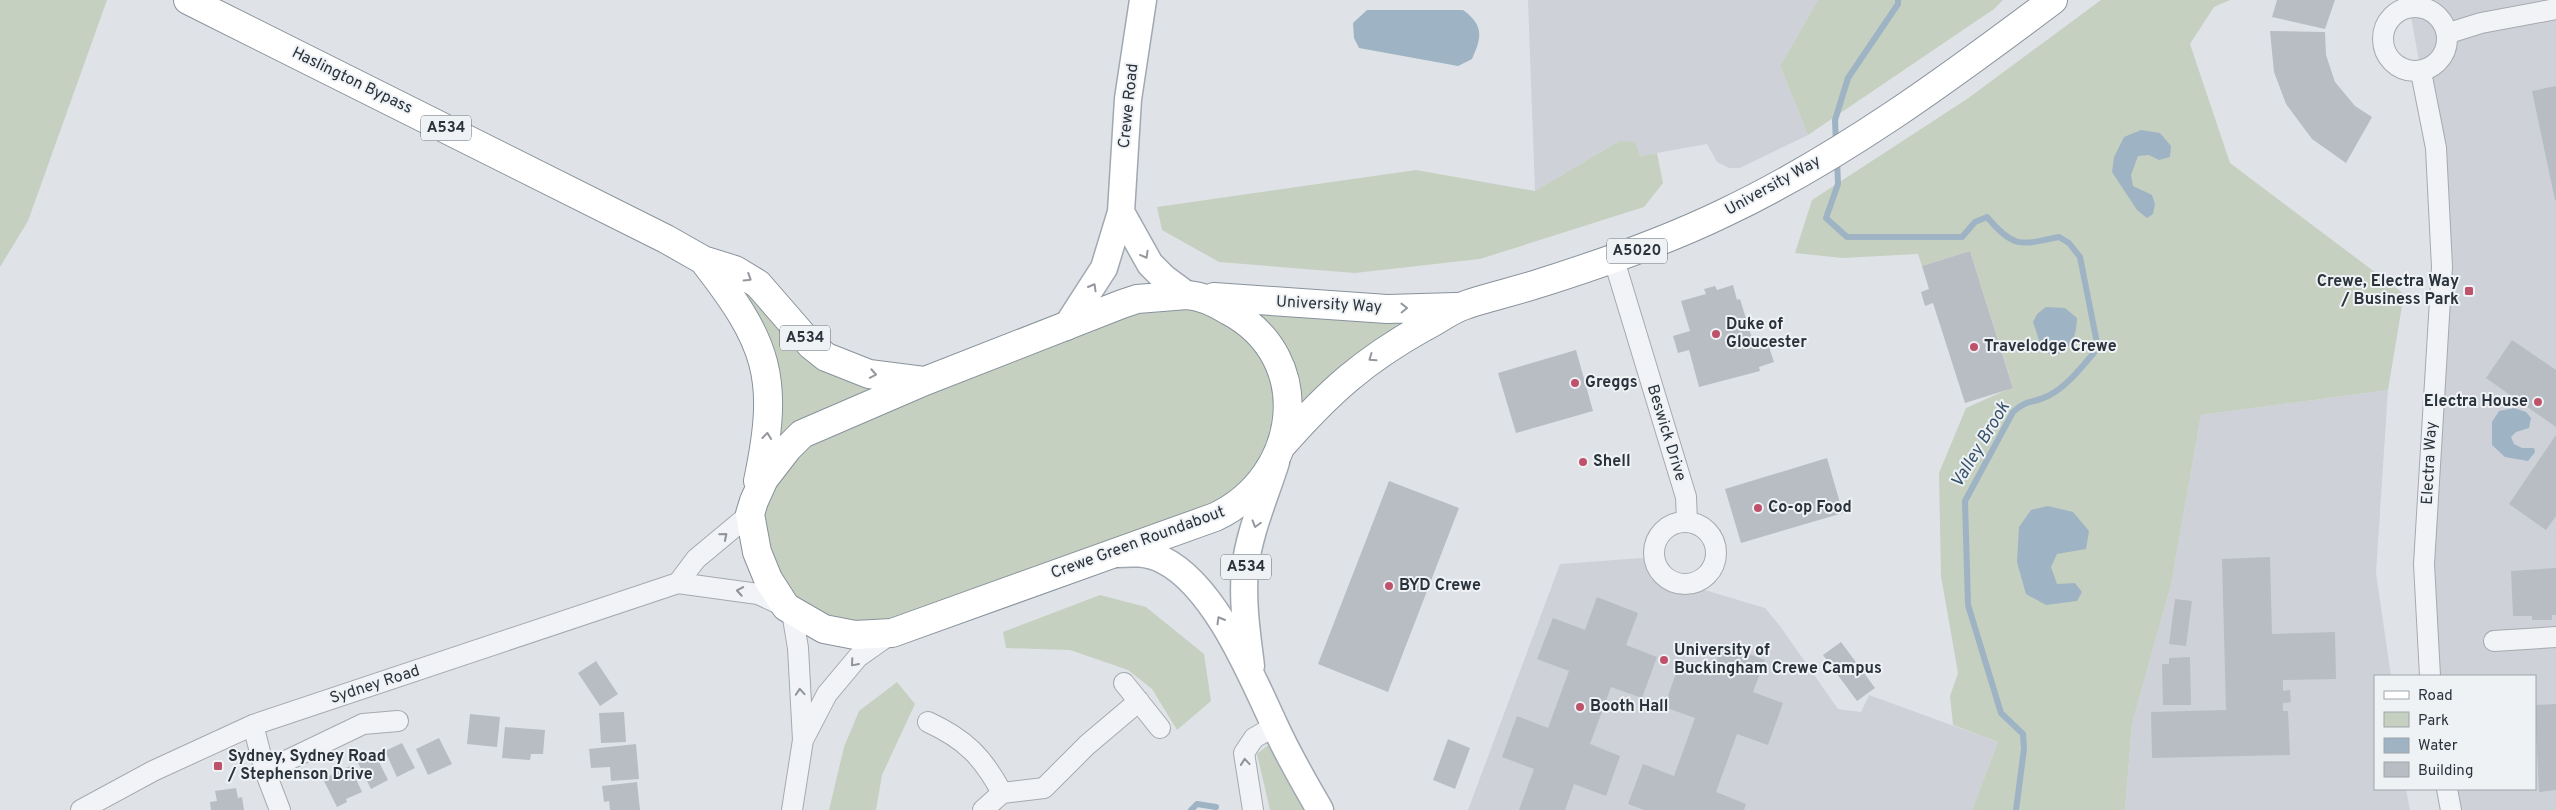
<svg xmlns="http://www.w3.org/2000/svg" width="2556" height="810" viewBox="0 0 2556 810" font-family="Overpass,sans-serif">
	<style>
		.built { fill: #ced2d8 }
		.green { fill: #c6d0c1 }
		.water { fill: #9eb3c3 }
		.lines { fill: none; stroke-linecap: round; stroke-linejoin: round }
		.stream { stroke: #9eb3c3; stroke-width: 6 }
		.building { fill: #b7bdc3 }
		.minor-casing { stroke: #a5aab0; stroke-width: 22 }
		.major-casing { stroke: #a0a8b1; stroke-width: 29 }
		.highway-casing { stroke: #88929c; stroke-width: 30 }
		.minor { stroke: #f2f3f6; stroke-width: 20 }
		.major { stroke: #fff; stroke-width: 26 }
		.highway { stroke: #fff; stroke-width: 28 }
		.oneway { stroke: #94989e }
		.oneway2 { stroke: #8e9299 }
		.poi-dot { fill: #be526b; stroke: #eff2f5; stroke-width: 2 }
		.labels { text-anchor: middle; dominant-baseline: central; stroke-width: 4; stroke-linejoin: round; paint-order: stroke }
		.shield { fill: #eff2f5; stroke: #656c74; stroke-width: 1 }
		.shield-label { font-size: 15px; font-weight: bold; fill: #2a323c }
		.street-label { font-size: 16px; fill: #2a323c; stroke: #eff2f5 }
		.poi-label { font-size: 16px; font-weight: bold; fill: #2a323c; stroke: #eff2f5; text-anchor: start }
		.water-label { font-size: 18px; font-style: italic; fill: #39536b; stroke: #eff2f5 }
	</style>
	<rect width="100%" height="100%" fill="#dfe3e7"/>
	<path class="built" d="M1528,0H1818L1780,66L1808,135L1740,168H1729L1717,162L1707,144L1640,156L1619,141L1535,191Z
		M2408,0H2556V810H2451L2447,789H2535V676H2430L2442,267L2421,72Z
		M2388,390L2376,573L2391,676H2375V789H2406L2410,810H2125L2132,724L2171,585L2201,415Z
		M1655,557L1685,584L1765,608L1780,626L1838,709L1861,712L1869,695L1998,742L1972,810H1468L1560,564Z"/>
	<path class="green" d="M0,0H107L28,221L0,267Z
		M1818,0H2003L1994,9L1808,135L1780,66Z
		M2101,0H2230L2214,7L2190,44L2230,163L2404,294L2388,390L2201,415L2171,585L2132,724L2125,810H1972L1998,742L1953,725L1950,696L1958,673L1941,576L1939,473L1966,408L2013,387L1970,251L1922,266L1918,254L1842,258L1795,253L1812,200L1967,99Z
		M1619,141L1635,142L1640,156L1657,153L1663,183L1644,207L1480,259L1355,273L1219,262L1162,230L1157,207L1416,170L1535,191Z
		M735,270L811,345L925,381L1122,304L1455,310L1386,349L1258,488L892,633L792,612L757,552L767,439Z
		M1100,595L1146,607L1204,654L1211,701L1177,730L1152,689L1128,670L1070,650L1006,648L1003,632Z
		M897,682L915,704L882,775L876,810H829L844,747L859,711Z
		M1268,745L1307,810H1270L1257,754Z"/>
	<path class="water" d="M1367,10H1463C1484,25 1482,37 1472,59L1458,66L1359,48L1354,38L1353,23Z
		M2141,130L2160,133L2171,146L2170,157L2159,160L2149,155L2138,156L2131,175L2133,186L2152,195L2155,204L2153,214L2147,218L2137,210L2112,172L2114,157L2124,137Z
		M2046,307L2065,308L2077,318C2076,337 2072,351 2052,356L2042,349L2033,322L2037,314Z
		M2514,408L2526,412L2531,418L2529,428L2516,432L2511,437L2514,444L2522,448H2534L2535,452L2528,461L2505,457L2492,445V422L2499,411Z
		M2048,506L2073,512L2089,531L2086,549L2057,554L2051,567L2057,584L2075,583L2082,592L2077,601L2046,605L2026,594L2017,562L2019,527L2031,510Z"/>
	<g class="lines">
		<path class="stream" d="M1836,144L1835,120L1848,78L1898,4V0
			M1837,159L1838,184L1826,218L1847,237H1962L1975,222L1987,217C2014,249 2021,245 2059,237L2069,243L2080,257L2098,348C2084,364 2068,386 2048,396C2034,403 2025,400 2013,412L1965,501L1968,605L2001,713L2023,734L2024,749L2016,810
			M1191,810L1197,804L1216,807"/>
	</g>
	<path class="building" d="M2277,0H2335L2325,29L2272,17Z
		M2270,31L2325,32L2326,55L2335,82L2355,106L2372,117L2346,163L2312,139L2286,104L2274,72Z
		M2556,86V200H2555L2532,91Z
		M1970,251L2013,388L1965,403L1933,303L1925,306L1921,292L1929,289L1922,266Z
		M1733,285L1737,300L1740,299L1755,348L1768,344L1774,362L1759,367L1760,371L1699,387L1689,350L1678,353L1673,336L1690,331L1681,301L1706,294L1704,289L1715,286L1717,290Z
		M2512,340L2556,370V427L2486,378Z
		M1576,350L1593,411L1516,433L1498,373Z
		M2556,435V516L2546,530L2509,504Z
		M1827,458L1843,513L1741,543L1725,489Z
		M1389,481L1459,508L1388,692L1318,664Z
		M2270,557L2272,634L2335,632L2336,679L2283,680V691L2290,690L2291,702L2283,703V711H2288L2290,755L2152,758L2151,712L2226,710L2222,559Z
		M2556,568V615H2552V620H2532V616H2513L2511,571Z
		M1597,597L1638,613L1626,645L1657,657L1642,698L1611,687L1590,744L1620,756L1606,796L1574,784L1565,810H1519L1534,769L1502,757L1517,716L1548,728L1569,671L1537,659L1553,618L1585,630Z
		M2175,599L2192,601L2186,646L2169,644Z
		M1841,642L1875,688L1857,701L1823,655Z
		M1722,644L1765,660L1753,692L1783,703L1768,745L1737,734L1716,792L1746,804L1744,810H1644L1628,804L1643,764L1674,776L1695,718L1664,707L1679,665L1711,676Z
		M2190,657L2191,705H2163L2162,664H2169V658Z
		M596,661L618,694L600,706L578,673Z
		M2556,704V790L2539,792L2535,705Z
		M624,712L626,742L601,743L599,713Z
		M470,714L500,717L497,747L467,744Z
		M505,727L545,730L543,754H531L530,760L502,758Z
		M439,738L452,764L428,775L416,749Z
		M1448,739L1470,748L1455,789L1433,780Z
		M402,743L415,768L397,777L385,751Z
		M636,744L639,779L611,781L610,767L591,768L589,749Z
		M375,754L388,780L371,789L358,763Z
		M350,766L362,792L346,799L347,802L337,807L323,779Z
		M637,782L640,810H610L609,801L604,802L602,786Z
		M236,788L238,798L242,797L244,810H211L210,802L217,801L215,791Z"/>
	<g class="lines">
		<g class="minor-casing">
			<path id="minor" d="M2383 39a32 32 0 1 1 64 0a32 32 0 1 1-64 0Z
				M2449,33L2481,23L2556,9
				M2421,72L2436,148L2442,267L2424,564L2430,676
				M1614,260L1686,497L1687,521
				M1654 553a31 31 0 1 1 62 0a31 31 0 1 1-62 0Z
				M678,583L696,559L750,514
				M792,612L798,648L803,740L792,810
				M2494,641L2556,637
				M1124,683L1160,728
				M928,722C965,739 983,757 1002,793
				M253,725L265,771L280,810
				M803,740L827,694L858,657L892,633
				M265,771L363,724L398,721
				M2447,789L2451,810
				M81,810L153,771L253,725L678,583L758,594L786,607
				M983,810L1002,793L1044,788L1087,745L1139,701
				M1253,810L1244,753L1254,738L1275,726"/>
		</g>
		<g class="major-casing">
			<path id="major" d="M1121,212L1150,264L1164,278L1187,295
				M1066,327L1104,268L1121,212L1128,99L1143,0
				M1115,554C1132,553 1147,552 1163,560C1215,586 1251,675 1275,726C1288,755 1304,782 1320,810
				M1251,666C1247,634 1242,602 1245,569C1249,532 1265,497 1276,462"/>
		</g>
		<g class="highway-casing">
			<path id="highway" d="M188,0L666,239L703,260L735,270L758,284L811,345L826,357L869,374L924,381
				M703,260C768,343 780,377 758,481
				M1187,295C1203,296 1216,303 1229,311C1317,358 1301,477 1215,517L892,633L855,635L824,629L786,607L768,579L757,552L750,514L754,501L764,479L788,448L802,434L925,381L1122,304L1137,299Z
				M1214,297L1387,309L1456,307
				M1283,444C1329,392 1363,361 1424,327C1436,321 1448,312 1460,307C1483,298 1509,293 1534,285C1598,265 1662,243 1724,213C1842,157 1949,78 2053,0"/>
		</g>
		<use href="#minor" class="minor"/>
		<use href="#major" class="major"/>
		<use href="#highway" class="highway"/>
	</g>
	<defs><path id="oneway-chevron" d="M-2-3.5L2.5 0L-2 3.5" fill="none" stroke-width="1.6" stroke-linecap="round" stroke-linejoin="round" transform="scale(1.25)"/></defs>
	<g class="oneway">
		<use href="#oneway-chevron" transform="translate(1145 255) rotate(61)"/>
		<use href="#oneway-chevron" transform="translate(748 278) rotate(32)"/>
		<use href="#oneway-chevron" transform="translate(1093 287) rotate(-60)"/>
		<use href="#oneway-chevron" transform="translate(1404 308) rotate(-1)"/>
		<use href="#oneway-chevron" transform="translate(1372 358) rotate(145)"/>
		<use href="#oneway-chevron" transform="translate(873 374) rotate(10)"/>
		<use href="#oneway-chevron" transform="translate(767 436) rotate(-84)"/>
		<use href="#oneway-chevron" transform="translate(1256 524) rotate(106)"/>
		<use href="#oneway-chevron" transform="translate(1220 620) rotate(-120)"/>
	</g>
	<g class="oneway2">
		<use href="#oneway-chevron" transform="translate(724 536) rotate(-40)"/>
		<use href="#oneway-chevron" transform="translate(740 591) rotate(-170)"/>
		<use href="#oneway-chevron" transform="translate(854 663) rotate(131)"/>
		<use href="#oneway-chevron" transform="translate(800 692) rotate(-94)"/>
		<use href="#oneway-chevron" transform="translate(1245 762) rotate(-95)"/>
	</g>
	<g class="poi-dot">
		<rect x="2464" y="286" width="10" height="10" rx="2.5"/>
		<circle cx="1716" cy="334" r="5"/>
		<circle cx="1974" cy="347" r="5"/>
		<circle cx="1575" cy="383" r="5"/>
		<circle cx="2538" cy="402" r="5"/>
		<circle cx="1583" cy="462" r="5"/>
		<circle cx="1758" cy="508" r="5"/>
		<circle cx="1389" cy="586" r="5"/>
		<circle cx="1664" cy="660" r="5"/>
		<circle cx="1580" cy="707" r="5"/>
		<rect x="213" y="761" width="10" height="10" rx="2.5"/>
	</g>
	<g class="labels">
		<g class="shield">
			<rect x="421" y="115.5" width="50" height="25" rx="4"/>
			<rect x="1607" y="238.5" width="60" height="25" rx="4"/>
			<rect x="780" y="325.5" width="50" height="25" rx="4"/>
			<rect x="1221" y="554.5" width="50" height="25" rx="4"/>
		</g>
		<g class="shield-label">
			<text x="446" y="128">A534</text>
			<text x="1637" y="251">A5020</text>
			<text x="805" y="338">A534</text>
			<text x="1246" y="567">A534</text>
		</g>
		<g class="street-label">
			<text transform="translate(352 81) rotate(26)">Haslington Bypass</text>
			<text transform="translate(1129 106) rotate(-84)">Crewe Road</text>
			<text transform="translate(1773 186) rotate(-29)">University Way</text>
			<text transform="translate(1329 305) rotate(3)">University Way</text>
			<text transform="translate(1666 433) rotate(73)">Beswick Drive</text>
			<text transform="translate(2430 463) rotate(-87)">Electra Way</text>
			<text transform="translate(1138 543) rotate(-20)">Crewe Green Roundabout</text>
			<text transform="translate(375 685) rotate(-18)">Sydney Road</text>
		</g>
		<g class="poi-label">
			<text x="2459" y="282" text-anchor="end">Crewe, Electra Way<tspan x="2459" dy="18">/ Business Park</tspan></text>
			<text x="1726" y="325">Duke of<tspan x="1726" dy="18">Gloucester</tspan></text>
			<text x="1984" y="347">Travelodge Crewe</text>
			<text x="1585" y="383">Greggs</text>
			<text x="2528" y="402" text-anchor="end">Electra House</text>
			<text x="1593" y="462">Shell</text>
			<text x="1768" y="508">Co-op Food</text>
			<text x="1399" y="586">BYD Crewe</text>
			<text x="1674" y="651">University of<tspan x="1674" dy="18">Buckingham Crewe Campus</tspan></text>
			<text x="1590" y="707">Booth Hall</text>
			<text x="228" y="757">Sydney, Sydney Road<tspan x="228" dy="18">/ Stephenson Drive</tspan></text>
		</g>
		<g class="water-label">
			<text transform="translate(1981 445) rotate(-59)">Valley Brook</text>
		</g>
	</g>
	<rect x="2374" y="675" width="162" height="115" fill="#eff2f5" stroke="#a0a5ab"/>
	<rect x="2384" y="691" width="25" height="8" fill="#ffffff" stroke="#a0a5ab"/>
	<text x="2418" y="700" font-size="15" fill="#2a323c">Road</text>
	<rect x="2384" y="712" width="25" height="15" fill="#c6d0c1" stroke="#a0a5ab"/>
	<text x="2418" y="725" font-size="15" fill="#2a323c">Park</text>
	<rect x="2384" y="738" width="25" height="15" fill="#9eb3c3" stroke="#a0a5ab"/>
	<text x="2418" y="750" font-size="15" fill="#2a323c">Water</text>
	<rect x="2384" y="762" width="25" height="15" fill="#b7bdc3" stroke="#a0a5ab"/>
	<text x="2418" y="775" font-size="15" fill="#2a323c">Building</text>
</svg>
